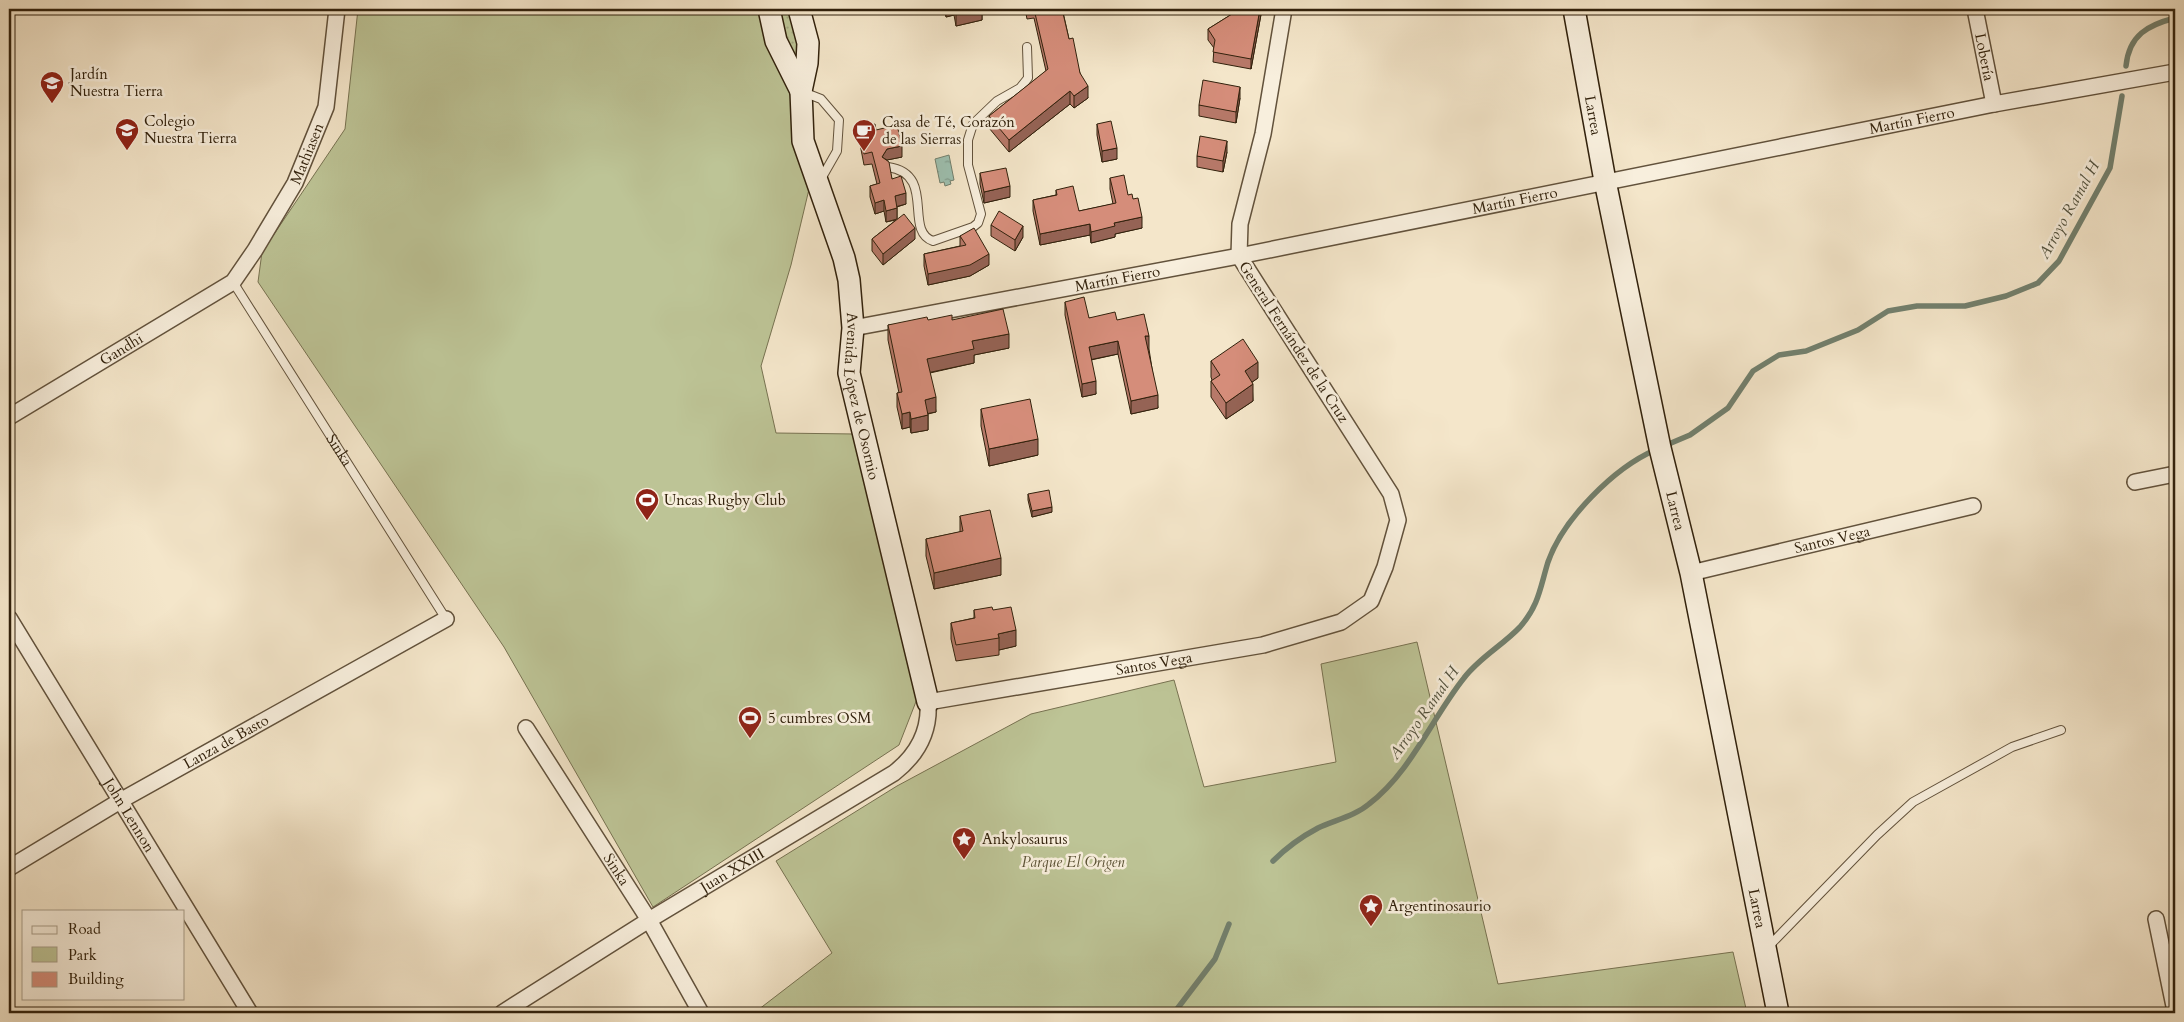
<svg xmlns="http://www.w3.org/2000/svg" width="2184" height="1022" viewBox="0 0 2184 1022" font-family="Cardo,serif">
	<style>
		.grass { fill: url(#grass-dots); stroke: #777251 }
		.green { fill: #bdc496; stroke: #777251 }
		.water { fill: url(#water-ripples); stroke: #72806e }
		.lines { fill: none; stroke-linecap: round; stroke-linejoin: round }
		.stream { stroke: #72806e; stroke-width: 5.5 }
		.lane-casing { stroke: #62523c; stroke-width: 10 }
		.street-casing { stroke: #62523c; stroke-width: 18 }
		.secondary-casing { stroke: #31210c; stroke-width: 24 }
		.lane { stroke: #f8efdd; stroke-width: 8 }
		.street { stroke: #f8efdd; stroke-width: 15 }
		.secondary { stroke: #f8efdd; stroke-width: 21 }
		.wall { fill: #b77969; stroke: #31210c }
		.shaded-wall { fill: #956355; stroke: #31210c }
		.building { fill: #d58d7a; stroke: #31210c }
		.labels { text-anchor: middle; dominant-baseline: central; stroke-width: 5; stroke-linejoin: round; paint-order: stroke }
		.street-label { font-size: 15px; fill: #31210c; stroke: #f8efdd }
		.poi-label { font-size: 15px; fill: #31210c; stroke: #f8efdd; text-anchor: start }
		.park-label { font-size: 15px; font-style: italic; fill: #5b5235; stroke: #f8efdd }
		.water-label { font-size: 16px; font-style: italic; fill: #51513d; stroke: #f8efdd }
	</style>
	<defs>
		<pattern id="grass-dots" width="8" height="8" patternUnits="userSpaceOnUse" patternTransform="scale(1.25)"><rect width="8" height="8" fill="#bdc496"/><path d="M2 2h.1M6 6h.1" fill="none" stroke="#a3a880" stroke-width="1.8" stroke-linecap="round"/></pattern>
		<pattern id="water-ripples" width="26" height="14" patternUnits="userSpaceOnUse" patternTransform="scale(1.25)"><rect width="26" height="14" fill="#9dc0b0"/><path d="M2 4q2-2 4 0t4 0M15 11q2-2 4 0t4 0" fill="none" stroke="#819c8e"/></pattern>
	</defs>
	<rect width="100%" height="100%" fill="#f4e6ca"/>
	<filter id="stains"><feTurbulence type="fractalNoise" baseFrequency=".004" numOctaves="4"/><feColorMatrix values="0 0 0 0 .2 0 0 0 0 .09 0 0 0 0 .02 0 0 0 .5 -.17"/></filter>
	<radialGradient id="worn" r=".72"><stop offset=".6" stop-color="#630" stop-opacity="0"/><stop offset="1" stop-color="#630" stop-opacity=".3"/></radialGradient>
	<path class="grass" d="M780,9H793L797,20L801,72L785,42Z"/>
	<path class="green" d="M358,9H763L794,95L810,185L791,265L761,366L776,433L855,434L917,699L899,745L653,907L504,647L258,282L262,252L345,129Z
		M1417,642L1498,984L1733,952L1747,1013H754L832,953L776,861L897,786L1031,714L1174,680L1204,787L1336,762L1321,664Z"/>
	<path class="water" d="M949,155L954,180L950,181L951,184L945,186L944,182L940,183L935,159Z"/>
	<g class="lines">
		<path class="stream" d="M2126,66C2129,35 2148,25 2175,18
			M1664,446L1690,435L1728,408L1753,371L1779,355L1806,351L1858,330L1888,311L1917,306H1965L2006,296L2038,283L2059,261L2110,168L2122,96
			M1273,861C1286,848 1301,837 1318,828C1335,820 1355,816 1369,804C1411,772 1432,718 1464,678C1479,658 1503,645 1520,627C1539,605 1540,588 1548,562C1563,519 1614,468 1655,450
			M1174,1013L1215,959L1229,924"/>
		<g class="lane-casing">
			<g id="lane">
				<path d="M803,92L821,99L839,120L837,151L821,179"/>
				<path d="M888,167C937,174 903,231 933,241L973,227L978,223L981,214L968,165V140L973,124L997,101L1020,88L1028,78L1027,47"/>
				<path id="s1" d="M233,282L446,619"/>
				<path d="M1768,947L1877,835L1913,802L2012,747L2061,730"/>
			</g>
		</g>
		<g class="street-casing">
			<g id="street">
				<path id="s2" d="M1975,9L1994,104"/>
				<path id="s3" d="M853,328L1239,256L1994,104L2175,72"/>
				<path id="s4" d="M9,417L233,282L255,250L295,183L326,107L337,9"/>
				<path d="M2135,482L2175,474"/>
				<path id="s5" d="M1691,573L1973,506"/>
				<path id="s6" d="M9,618L250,1013"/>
				<path id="s7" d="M526,728L649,920L701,1013"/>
				<path id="s8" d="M9,868L120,801L446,619"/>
				<path d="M2156,919L2175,1011"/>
				<path id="s9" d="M502,1013L649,920L894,773C917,755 930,731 928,702L1263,645L1341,622L1371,601L1385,567L1398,520L1391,494L1239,256L1240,224L1263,134L1284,9"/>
			</g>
		</g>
		<g class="secondary-casing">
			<g id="secondary">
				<path d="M769,9L776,41L801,91"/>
				<path id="s10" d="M799,9L808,43L807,63L801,91L803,141L844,258L849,280L853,328L849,373L928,702"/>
				<path id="s11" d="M1574,9L1605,181L1660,448L1691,573L1778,1013"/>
			</g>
		</g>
		<use href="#lane" class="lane"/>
		<use href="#street" class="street"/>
		<use href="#secondary" class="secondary"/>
	</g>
	<path class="wall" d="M944,9H982V20L956,26L954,15L946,17Z
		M1025,9H1065V11L1063,12L1069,39L1088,98L1074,108L1070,104L1009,152L989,128V116L1046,71L1034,18L1027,19Z
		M1240,9H1262L1251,69L1213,62L1214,48L1208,40V29Z
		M1240,98L1236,123L1199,116V105Z
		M1097,124L1117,159L1102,162L1097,135Z
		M859,128L876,130L902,157L887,160L892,179L906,204L897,207V219L915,239L883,265L872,251V239L896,220L886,222L884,211L875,214L870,197V186L877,184L872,164L864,165L859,139Z
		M1227,152L1223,172L1197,167V156Z
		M980,173L1010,197L984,203L980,184Z
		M1110,178L1128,195L1142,228L1115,234V237L1091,243L1090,235L1040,245L1033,211V200L1056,195V190L1079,211L1113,204L1110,189Z
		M991,225L1023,237L1015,251L991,236Z
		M960,236L989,265L970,276L928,285L924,266V254L960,246Z
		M1065,302L1089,318L1117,320L1149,349L1158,408L1131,414L1118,354L1091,360L1096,394L1082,397L1065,315Z
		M952,320L1009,348L974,355V363L930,373L936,412L928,414V430L911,433L910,427L902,429L897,407V393H899L888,340V325Z
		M1211,361L1258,378L1252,382L1253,401L1226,419L1211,397V381L1212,380L1211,377Z
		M981,409L1038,455L989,466L981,426Z
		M1028,494L1052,512L1032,517L1028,500Z
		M960,516L1001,575L934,589L926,556V539L960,532Z
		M974,610H993L1016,646L999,650V655L956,661L951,639V623L974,618Z"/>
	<path class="shaded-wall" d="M946,9H954V15L946,17Z
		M982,9V20L956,26V14Z
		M1260,9H1262L1251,69V59Z
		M1088,86V98L1074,108V96Z
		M1240,87V98L1236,123V112Z
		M1070,91V104L1009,152V140Z
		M1227,141V152L1223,172V161Z
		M902,146V157L887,160L882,157L887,149Z
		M1117,148V159L1102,162V151Z
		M1010,186V197L984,203V192Z
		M906,193V204L895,207V196Z
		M884,200V211L875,214V203Z
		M897,208V219L886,222V211Z
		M1142,217V228L1115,234V237L1091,243V232L1114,223Z
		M1090,224V235L1040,245V234Z
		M1023,226V237L1015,251V240Z
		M915,228V239L883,265V254Z
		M989,254V265L970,276L928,285V274Z
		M1009,334V348L974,355V363L927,373V359L972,341Z
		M1145,336H1149V349L1145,350Z
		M1118,341V354L1089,360V347Z
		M1258,362V378L1245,387V371Z
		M1096,381V394L1082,397V384Z
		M1253,384V401L1226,419V403Z
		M1158,395V408L1131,414V401Z
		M936,397V412L925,414V400Z
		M910,412V427L902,429V414Z
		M928,415V430L911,433V419Z
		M1038,439V455L989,466V449Z
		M1052,507V512L1032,517V511Z
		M1001,558V575L934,589V573Z
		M1016,630V646L999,650V638L998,634Z"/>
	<path class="building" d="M955,9H981L956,14Z
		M1034,9H1062L1069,39L1073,38L1080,73L1088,86L1074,96L1070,91L1009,140L989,116L1048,69Z
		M1240,9H1260L1251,59L1213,52L1215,40L1208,29Z
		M1203,80L1240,87L1236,112L1199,105Z
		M1111,121L1117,148L1102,151L1097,124Z
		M875,124L876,130L897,125L902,146L887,149L882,157L889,162L892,179L901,176L906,193L895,196L897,208L886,211L884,200L875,203L870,186L880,183L872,152L864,154L859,128Z
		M1200,136L1227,141L1223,161L1197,156Z
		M1006,168L1010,186L984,192L980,173Z
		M1124,175L1128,195L1132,194L1133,199L1138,198L1142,217L1114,223L1115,226L1091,232L1090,224L1040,234L1033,200L1057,195L1056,190L1073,186L1079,211L1116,203L1110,178Z
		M999,211L1023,226L1015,240L991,225Z
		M904,214L915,228L883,254L872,239Z
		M974,228L989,254L970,265L928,274L924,254L966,245L960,236Z
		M1084,297L1089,318L1115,312L1117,320L1144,314L1149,336H1145L1158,395L1131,401L1118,341L1089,347L1096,381L1082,384L1065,302Z
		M1003,309L1009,334L972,341L974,349L927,359L936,397L925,400L928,415L911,419L910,412L902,414L897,393L902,392L888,325L927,317L928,320L952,315V320Z
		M1243,339L1258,362L1245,371L1253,384L1226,403L1211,381L1220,375L1211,361Z
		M1030,399L1038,439L989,449L981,409Z
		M1049,490L1052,507L1032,511L1028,494Z
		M990,510L1001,558L934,573L926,539L963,531L960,516Z
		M992,607L993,610L1011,607L1016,630L998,634L999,638L956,645L951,623L975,618L974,610Z"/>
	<defs>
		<g id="school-pin" transform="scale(1.25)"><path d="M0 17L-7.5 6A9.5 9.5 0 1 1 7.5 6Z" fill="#8f2418" stroke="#f8efdd"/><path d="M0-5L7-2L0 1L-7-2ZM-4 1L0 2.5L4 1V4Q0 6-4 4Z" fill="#fff"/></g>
		<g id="cafe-pin" transform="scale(1.25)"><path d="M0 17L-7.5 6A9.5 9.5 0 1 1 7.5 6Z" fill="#8f2418" stroke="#f8efdd"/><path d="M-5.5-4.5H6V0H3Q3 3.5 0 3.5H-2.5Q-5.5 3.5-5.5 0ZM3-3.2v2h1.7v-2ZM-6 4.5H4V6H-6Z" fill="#fff"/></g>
		<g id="stadium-pin" transform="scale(1.25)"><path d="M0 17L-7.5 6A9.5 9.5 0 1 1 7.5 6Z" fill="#8f2418" stroke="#f8efdd"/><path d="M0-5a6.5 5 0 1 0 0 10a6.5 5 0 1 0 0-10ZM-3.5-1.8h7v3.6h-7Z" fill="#fff"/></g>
		<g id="sight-pin" transform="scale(1.25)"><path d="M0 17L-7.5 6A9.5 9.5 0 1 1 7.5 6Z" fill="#8f2418" stroke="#f8efdd"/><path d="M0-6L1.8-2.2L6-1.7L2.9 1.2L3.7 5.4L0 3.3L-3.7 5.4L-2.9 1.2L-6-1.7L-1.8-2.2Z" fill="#fff"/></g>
	</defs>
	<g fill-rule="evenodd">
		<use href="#school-pin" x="52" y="83"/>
		<use href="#school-pin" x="127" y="130"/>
		<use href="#cafe-pin" x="864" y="131"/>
		<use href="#stadium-pin" x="647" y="500"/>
		<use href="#stadium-pin" x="750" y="718"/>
		<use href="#sight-pin" x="964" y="839"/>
		<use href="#sight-pin" x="1371" y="906"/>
	</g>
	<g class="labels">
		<g class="street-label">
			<text stroke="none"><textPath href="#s2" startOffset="49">Lobería</textPath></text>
			<text stroke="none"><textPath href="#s11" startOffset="108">Larrea</textPath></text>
			<text stroke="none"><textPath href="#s3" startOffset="1079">Martín Fierro</textPath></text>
			<text stroke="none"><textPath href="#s4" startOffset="410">Mathiasen</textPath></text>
			<text stroke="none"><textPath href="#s3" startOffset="674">Martín Fierro</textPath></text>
			<text stroke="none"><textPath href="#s3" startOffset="269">Martín Fierro</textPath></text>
			<text transform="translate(1294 342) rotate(57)">General Fernández de la Cruz</text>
			<text stroke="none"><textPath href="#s4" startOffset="131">Gandhi</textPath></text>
			<text stroke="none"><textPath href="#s10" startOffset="398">Avenida López de Osornio</textPath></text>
			<text stroke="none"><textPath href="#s1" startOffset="199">Sinka</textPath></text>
			<text stroke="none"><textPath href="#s11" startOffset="512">Larrea</textPath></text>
			<text stroke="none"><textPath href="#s5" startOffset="145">Santos Vega</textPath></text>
			<text stroke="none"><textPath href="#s9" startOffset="771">Santos Vega</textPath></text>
			<text stroke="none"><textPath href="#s8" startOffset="251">Lanza de Basto</textPath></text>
			<text stroke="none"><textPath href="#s6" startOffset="231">John Lennon</textPath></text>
			<text stroke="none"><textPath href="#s7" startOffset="168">Sinka</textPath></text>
			<text stroke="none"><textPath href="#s9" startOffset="271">Juan XXIII</textPath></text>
			<text stroke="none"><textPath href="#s11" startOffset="918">Larrea</textPath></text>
		</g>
		<g class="poi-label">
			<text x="70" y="74">Jardín<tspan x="70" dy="17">Nuestra Tierra</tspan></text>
			<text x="144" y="121">Colegio<tspan x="144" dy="17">Nuestra Tierra</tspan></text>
			<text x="882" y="122">Casa de Té, Corazón<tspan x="882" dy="17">de las Sierras</tspan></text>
			<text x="664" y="500">Uncas Rugby Club</text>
			<text x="768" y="718">5 cumbres OSM</text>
			<text x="982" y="839">Ankylosaurus</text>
			<text x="1388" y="906">Argentinosaurio</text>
		</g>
		<g class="park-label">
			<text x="1073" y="862">Parque El Origen</text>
		</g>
		<g class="water-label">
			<text transform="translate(2069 210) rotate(-61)">Arroyo Ramal H</text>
			<text transform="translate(1424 713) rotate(-55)">Arroyo Ramal H</text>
		</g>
	</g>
	<rect width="2184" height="1022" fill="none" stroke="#f4e6ca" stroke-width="30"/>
	<rect x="10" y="10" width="2164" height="1002" fill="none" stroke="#31210c" stroke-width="2.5"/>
	<rect x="15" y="15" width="2154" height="992" fill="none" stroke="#31210c"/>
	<rect x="22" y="910" width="162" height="90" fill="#f8efdd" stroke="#a89d89"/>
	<rect x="32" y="926" width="25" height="8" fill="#f8efdd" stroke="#a89d89"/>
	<text x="68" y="934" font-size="15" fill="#31210c">Road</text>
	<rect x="32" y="947" width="25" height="15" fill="#bdc496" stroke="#a89d89"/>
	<text x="68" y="960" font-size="15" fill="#31210c">Park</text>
	<rect x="32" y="972" width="25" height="15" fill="#d58d7a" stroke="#a89d89"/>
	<text x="68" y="984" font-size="15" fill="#31210c">Building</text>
	<rect width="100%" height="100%" filter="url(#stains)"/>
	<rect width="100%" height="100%" fill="url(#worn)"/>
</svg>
